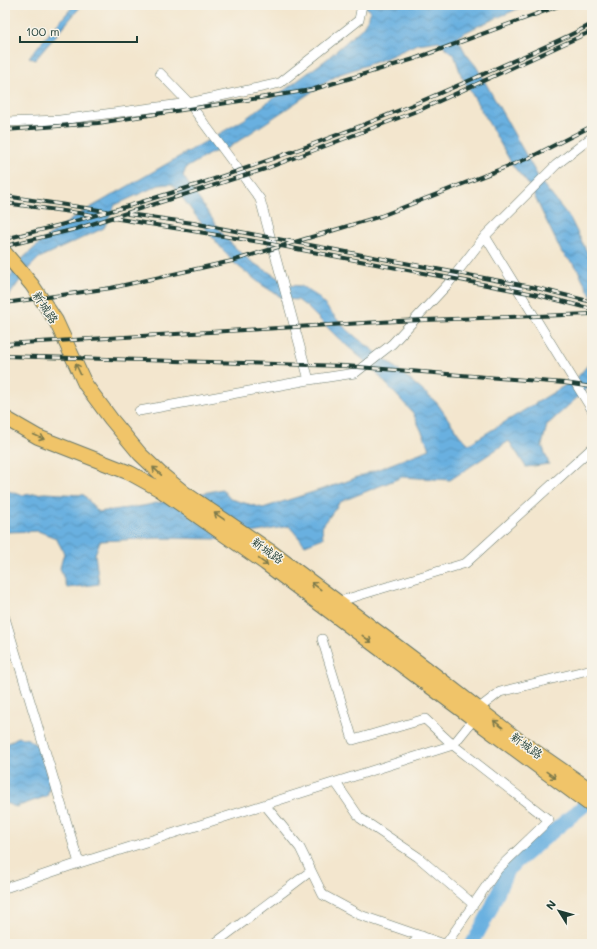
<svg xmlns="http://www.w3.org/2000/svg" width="597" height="949" viewBox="0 0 597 949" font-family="Mali,'LXGW WenKai TC',sans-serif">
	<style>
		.water { fill: url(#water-waves); stroke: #44768a }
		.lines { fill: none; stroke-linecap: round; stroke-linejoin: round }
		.river { stroke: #69b0e0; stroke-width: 14 }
		.street-casing { stroke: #69786a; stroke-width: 10 }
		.primary-casing { stroke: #69786a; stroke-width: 16 }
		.street { stroke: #fff; stroke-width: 9 }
		.primary { stroke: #f0c469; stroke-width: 14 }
		.rail-casing { stroke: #1f3d34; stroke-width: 4 }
		.rail { stroke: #f7f3e8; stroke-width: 2.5; stroke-dasharray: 8; stroke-linecap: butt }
		.oneway { stroke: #7d7a4c }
		.labels { text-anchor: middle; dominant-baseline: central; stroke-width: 3; stroke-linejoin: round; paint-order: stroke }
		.street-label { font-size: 12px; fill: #1f3d34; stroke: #f7f3e8 }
	</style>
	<defs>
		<pattern id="water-waves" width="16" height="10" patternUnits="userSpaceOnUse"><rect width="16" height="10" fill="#69b0e0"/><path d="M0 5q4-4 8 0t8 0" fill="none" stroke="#5690b6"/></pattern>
	</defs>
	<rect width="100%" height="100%" fill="#f7f3e8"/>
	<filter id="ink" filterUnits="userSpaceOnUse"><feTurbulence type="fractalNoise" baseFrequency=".025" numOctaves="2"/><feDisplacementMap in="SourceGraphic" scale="8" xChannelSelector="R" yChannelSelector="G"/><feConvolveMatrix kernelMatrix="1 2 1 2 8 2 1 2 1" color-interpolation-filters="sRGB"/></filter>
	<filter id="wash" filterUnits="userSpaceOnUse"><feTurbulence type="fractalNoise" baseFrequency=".012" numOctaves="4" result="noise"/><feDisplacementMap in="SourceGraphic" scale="16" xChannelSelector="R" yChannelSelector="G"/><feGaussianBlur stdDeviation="0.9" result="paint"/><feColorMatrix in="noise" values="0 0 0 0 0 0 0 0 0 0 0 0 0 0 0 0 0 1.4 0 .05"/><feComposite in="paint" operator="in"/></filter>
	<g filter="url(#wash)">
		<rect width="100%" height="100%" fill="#f3e6ce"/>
		<path class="water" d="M74,5H82L35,60L29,57Z
			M362,5H526C503,16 479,24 457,37L466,54L476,66L541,182L570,218L592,262V298L577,268L562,253L529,185L513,166L499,141L461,75L455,57L439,41L417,44L384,59L340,74L331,79L228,148L211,153L186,168L183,176L224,236C232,245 242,254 252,262C264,270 276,275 286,285L301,286L317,296L343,326L357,338L390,363L437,403L460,436L469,444L577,378L592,360V386L591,385L547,425L542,445L549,464L526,467L509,441L450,480L402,477L340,502L322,527L323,538L305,545L289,526L220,539L161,538L100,541L95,554L99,584L67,588L60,568L64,553L56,538L38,531L5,532V490L21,495L45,493L84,495L98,512L143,506L222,489L230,499L263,508L345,482L430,449L413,413L369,365L336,336L307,307L298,300L284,299L262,285L233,262L208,232L172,184L159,185L115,205L104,228L39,258L27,270L5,302V284L21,260L41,242L76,216L245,119L327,59L362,28L369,17L370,10Z
			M18,737L28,739L47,753L46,773L51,781L47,796L16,807L5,803V745Z"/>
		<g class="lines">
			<path class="river" d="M472,944L489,913L508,869L592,799"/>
		</g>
	</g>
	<g filter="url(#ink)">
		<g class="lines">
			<g class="street-casing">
				<path id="street" d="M5,122L60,120L189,103L280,83L359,20L362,5
					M592,137L556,165L485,236L592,410
					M309,380L355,373L392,344L448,284L485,236
					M139,411L309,380L260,199L189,103L160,73
					M337,602L466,563L592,448
					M5,618L79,863
					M322,639L353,740L425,719L453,745L549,820L498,869L446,944
					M478,709L500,692L592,669
					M336,783L360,818L418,857L473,904
					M265,805L300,848L323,895L360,915L444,944
					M5,888L73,865L453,745L474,719
					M214,944L311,871
					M412,944L422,936"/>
			</g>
			<g class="primary-casing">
				<path id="primary" d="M5,253L32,285L56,321L85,384L111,419L140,454L161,474L183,492L270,551L427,669L517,739L592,791
					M5,418L38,437L130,473L159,489L265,563L455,705L592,806"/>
			</g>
			<use href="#street" class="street"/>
			<use href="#primary" class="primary"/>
			<g class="rail-casing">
				<path id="rail" d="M5,130L98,123L311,90L414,59L561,5
					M5,196L106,211
					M5,203L93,215
					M128,214L193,223L537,288L592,302
					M113,218L260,242L534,294L592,309
					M5,239C166,200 324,145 475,78C514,60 554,44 592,24
					M5,246L76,229L265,169L422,109L592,31
					M5,303L111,288L232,261L381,216L529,158L592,126
					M5,344L397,321L592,314
					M5,356L345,366L565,383L592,387"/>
			</g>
			<use href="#rail" class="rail"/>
		</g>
		<defs><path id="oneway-shaft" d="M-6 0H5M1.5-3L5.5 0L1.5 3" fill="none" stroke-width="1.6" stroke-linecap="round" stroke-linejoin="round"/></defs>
		<g class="oneway">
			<use href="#oneway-shaft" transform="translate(78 369) rotate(-115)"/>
			<use href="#oneway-shaft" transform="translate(39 437) rotate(25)"/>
			<use href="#oneway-shaft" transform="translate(157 471) rotate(-137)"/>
			<use href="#oneway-shaft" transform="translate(219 516) rotate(-146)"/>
			<use href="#oneway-shaft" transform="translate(263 562) rotate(36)"/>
			<use href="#oneway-shaft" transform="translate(316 586) rotate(-143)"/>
			<use href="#oneway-shaft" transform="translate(367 639) rotate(37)"/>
			<use href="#oneway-shaft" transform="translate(498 724) rotate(-142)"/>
			<use href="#oneway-shaft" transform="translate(551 775) rotate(36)"/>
		</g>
	</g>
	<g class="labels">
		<g class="street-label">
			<text transform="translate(46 307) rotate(57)">新城路</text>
			<text transform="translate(268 550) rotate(35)">新城路</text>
			<text transform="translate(527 745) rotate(36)">新城路</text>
		</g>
	</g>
	<rect width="597" height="949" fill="none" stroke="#f7f3e8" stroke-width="20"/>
	<g transform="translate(559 911) rotate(307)" stroke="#f7f3e8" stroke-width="3" paint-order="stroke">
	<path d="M0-3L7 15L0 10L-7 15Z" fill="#1f3d34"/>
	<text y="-6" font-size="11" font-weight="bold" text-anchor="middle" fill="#1f3d34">N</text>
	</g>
	<path d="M20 36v6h117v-6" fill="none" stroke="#1f3d34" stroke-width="2"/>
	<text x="26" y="36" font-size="12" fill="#1f3d34" stroke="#f7f3e8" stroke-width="3" paint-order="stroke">100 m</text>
</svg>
